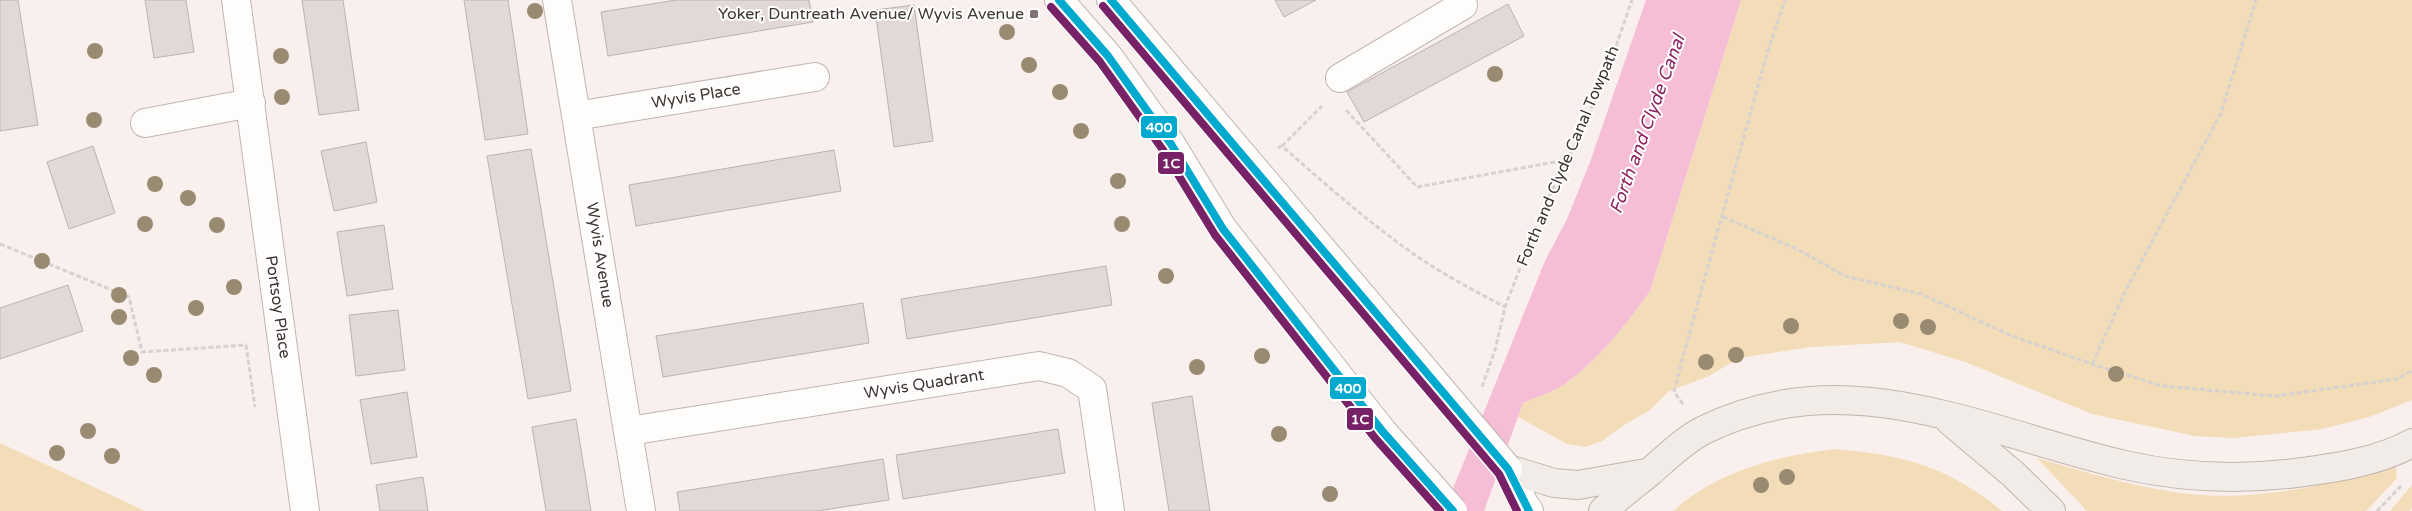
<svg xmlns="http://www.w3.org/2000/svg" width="2412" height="511" viewBox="0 0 2412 511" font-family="'Varela Round',sans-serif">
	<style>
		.green { fill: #f3dcb8 }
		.water { fill: #f6bed6 }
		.building { fill: #e2d8d6; stroke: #bcb2b1 }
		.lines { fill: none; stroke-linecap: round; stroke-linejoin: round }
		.minor-casing { stroke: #bfb6b3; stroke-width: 30 }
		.tertiary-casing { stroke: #bfb6b3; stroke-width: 30 }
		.primary-casing { stroke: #c1b4ac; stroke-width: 30 }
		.path { stroke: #d5d2d1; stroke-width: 3; stroke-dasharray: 5 2.5; stroke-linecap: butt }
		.minor { stroke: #fefdfc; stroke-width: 28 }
		.tertiary { stroke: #fefdfc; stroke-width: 28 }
		.primary { stroke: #f2ece8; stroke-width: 28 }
		.tertiary-bridge-casing { stroke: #bfb6b3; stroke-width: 30; stroke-linecap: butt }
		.tertiary-bridge { stroke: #fefdfc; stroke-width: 28 }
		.bus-1-casing { stroke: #fff; stroke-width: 11 }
		.bus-2-casing { stroke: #fff; stroke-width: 11 }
		.bus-1 { stroke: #00a9ce; stroke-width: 8 }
		.bus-2 { stroke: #772166; stroke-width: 8 }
		.tree { fill: #998a72 }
		.poi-dot { fill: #817673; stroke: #fff; stroke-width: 2 }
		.labels { text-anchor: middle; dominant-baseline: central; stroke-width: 4; stroke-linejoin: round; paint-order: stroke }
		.poi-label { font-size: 16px; fill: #403532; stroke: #fff; text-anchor: end }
		.street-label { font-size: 16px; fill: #403532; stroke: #fff }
		.water-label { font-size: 18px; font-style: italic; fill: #8e2460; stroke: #fff }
		.line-badge { stroke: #fff; stroke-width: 2 }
		.badge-label { font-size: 14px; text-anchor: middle; font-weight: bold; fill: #fff }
	</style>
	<rect width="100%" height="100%" fill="#f9efec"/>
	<path class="green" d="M1741,0H2412V400L2369,417L2322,429L2233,438L2195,436L2092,414L1968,363L1900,342L1810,347L1739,358L1707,377L1669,391L1650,410L1624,425L1602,441L1585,447L1567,444L1518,417L1523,403C1536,397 1553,392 1565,384C1599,359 1626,325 1650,291Z
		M0,443L145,511H0Z
		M1835,449C1904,455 1947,466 2002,511H1673C1718,471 1776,456 1835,449Z
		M2037,458C2082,471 2127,485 2174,492C2226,500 2282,494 2333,482C2355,478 2376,475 2396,466L2397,478L2366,511H2087Z
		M2412,485V508L2409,511H2390Z"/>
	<path class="water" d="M1646,0H1741L1650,291C1626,325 1599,359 1565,384C1553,392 1536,397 1523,403L1484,511H1444L1545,261L1567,219L1590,162Z"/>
	<path class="building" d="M0,0H18L38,125L0,131Z
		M145,0H186L194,52L154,58Z
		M302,0H343L359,110L319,115Z
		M464,0H508L528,134L485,140Z
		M676,0H809L813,22L608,56L601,12Z
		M1275,0H1316L1284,17Z
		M1508,4L1524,36L1364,122L1347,92Z
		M914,5L933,141L894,147L875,10Z
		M366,142L377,202L334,211L321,151Z
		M93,146L115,213L69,229L47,162Z
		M531,149L571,391L528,399L487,156Z
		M834,150L841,191L636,226L629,185Z
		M384,225L393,289L347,296L337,232Z
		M1106,266L1112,305L907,339L901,299Z
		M68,285L83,331L0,359V308Z
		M863,303L869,343L663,377L656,336Z
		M398,310L405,370L356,376L349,315Z
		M407,392L417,457L371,464L360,400Z
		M1192,396L1210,511H1169L1152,403Z
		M576,419L591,511H546L532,427Z
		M1058,429L1065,473L903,499L896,455Z
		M883,459L889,500L817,511H680L677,492Z
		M423,477L428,511H380L376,485Z"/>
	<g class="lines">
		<g class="minor-casing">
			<path id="minor" d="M236,0L305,511
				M557,0L641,511
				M1340,78L1463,5L1461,0
				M576,116L815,77
				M145,123L251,103
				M629,431L1039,366L1068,373L1092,389L1110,511"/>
		</g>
		<g class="tertiary-casing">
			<path id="tertiary" d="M1059,0L1108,56L1171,144L1223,229L1383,432
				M1111,0L1426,372
				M1508,469L1524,504L1529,511"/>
		</g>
		<g class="primary-casing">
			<path id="primary" d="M1950,421L2013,474L2051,511
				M1508,469L1554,483L1578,485L1646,473
				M1603,511C1618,497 1634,485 1650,472C1666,458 1684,440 1704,430C1847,359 1983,432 2125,465C2182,478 2238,480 2296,473C2334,468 2378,462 2412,443"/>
		</g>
		<path class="path" d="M1346,110L1417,187L1566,160
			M1282,146L1322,106
			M1278,148L1282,146C1325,184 1368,222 1415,255C1444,275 1475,291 1505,307
			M1723,217L1795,248L1845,276L1921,294L2010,335L2092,364L2162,386L2275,396L2397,379L2412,371
			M0,244L129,297L142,352L246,345L255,407
			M2092,364L2125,292L2221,113L2256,0
			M1482,387L1495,350L1505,307L1543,209L1585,124L1613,55L1632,0
			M1683,404L1674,392L1682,360L1766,57L1785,0
			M2377,511L2401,486"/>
		<use href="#minor" class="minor"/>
		<use href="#tertiary" class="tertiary"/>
		<use href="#primary" class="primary"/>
		<g class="tertiary-bridge-casing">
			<path id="tertiary-bridge" d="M1426,372L1508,469
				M1383,432L1453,511"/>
		</g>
		<use href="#tertiary-bridge" class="tertiary-bridge"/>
		<g class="bus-1-casing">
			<path id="bus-1" d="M1059,0L1108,56L1171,144L1223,229L1383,432L1453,511
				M1111,0L1508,469L1529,511"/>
		</g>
		<g class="bus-2-casing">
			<path id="bus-2" d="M1103,6L1499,474L1517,511
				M1051,7L1100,62L1163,150L1215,235L1375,438L1440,511"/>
		</g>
		<use href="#bus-1" class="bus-1"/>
		<use href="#bus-2" class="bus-2"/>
	</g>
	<g class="tree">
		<circle cx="535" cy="11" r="8"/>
		<circle cx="1007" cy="32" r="8"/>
		<circle cx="95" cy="51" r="8"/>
		<circle cx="281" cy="56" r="8"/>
		<circle cx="1029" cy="65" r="8"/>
		<circle cx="1495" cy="74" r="8"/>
		<circle cx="1060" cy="92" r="8"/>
		<circle cx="282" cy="97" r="8"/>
		<circle cx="94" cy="120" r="8"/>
		<circle cx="1081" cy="131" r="8"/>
		<circle cx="1118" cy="181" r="8"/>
		<circle cx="155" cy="184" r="8"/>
		<circle cx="188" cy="198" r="8"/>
		<circle cx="145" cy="224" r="8"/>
		<circle cx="1122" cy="224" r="8"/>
		<circle cx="217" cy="225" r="8"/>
		<circle cx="42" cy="261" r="8"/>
		<circle cx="1166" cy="276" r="8"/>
		<circle cx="234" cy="287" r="8"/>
		<circle cx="119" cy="295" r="8"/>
		<circle cx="196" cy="308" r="8"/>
		<circle cx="119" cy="317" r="8"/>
		<circle cx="1901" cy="321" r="8"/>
		<circle cx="1791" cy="326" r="8"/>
		<circle cx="1928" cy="327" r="8"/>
		<circle cx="1736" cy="355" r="8"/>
		<circle cx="1262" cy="356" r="8"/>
		<circle cx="131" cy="358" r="8"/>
		<circle cx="1706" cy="362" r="8"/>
		<circle cx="1197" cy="367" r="8"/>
		<circle cx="2116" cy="374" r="8"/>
		<circle cx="154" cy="375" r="8"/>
		<circle cx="88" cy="431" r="8"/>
		<circle cx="1279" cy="434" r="8"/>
		<circle cx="57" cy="453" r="8"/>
		<circle cx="112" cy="456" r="8"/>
		<circle cx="1787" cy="477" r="8"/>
		<circle cx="1761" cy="485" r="8"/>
		<circle cx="1330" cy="494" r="8"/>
	</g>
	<rect class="poi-dot" x="1029" y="9" width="10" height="10" rx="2.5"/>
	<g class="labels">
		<g class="poi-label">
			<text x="1024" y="14">Yoker, Duntreath Avenue/ Wyvis Avenue</text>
		</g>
		<g class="street-label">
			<text transform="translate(696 96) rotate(-9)">Wyvis Place</text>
			<text transform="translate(1568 156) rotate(-67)">Forth and Clyde Canal Towpath</text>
			<text transform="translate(600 255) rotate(81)">Wyvis Avenue</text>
			<text transform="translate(278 307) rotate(82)">Portsoy Place</text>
			<text transform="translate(924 384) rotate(-9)">Wyvis Quadrant</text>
		</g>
		<g class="water-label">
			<text transform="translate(1647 124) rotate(-70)">Forth and Clyde Canal</text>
		</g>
	</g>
	<g class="line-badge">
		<rect x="1140" y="115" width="38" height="24" rx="5" fill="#00a9ce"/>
		<rect x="1157" y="151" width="28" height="24" rx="5" fill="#772166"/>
		<rect x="1329" y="376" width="38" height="24" rx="5" fill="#00a9ce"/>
		<rect x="1346" y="407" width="28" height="24" rx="5" fill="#772166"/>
	</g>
	<g class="badge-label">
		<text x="1159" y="132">400</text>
		<text x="1171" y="168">1C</text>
		<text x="1348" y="393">400</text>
		<text x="1360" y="424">1C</text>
	</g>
</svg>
